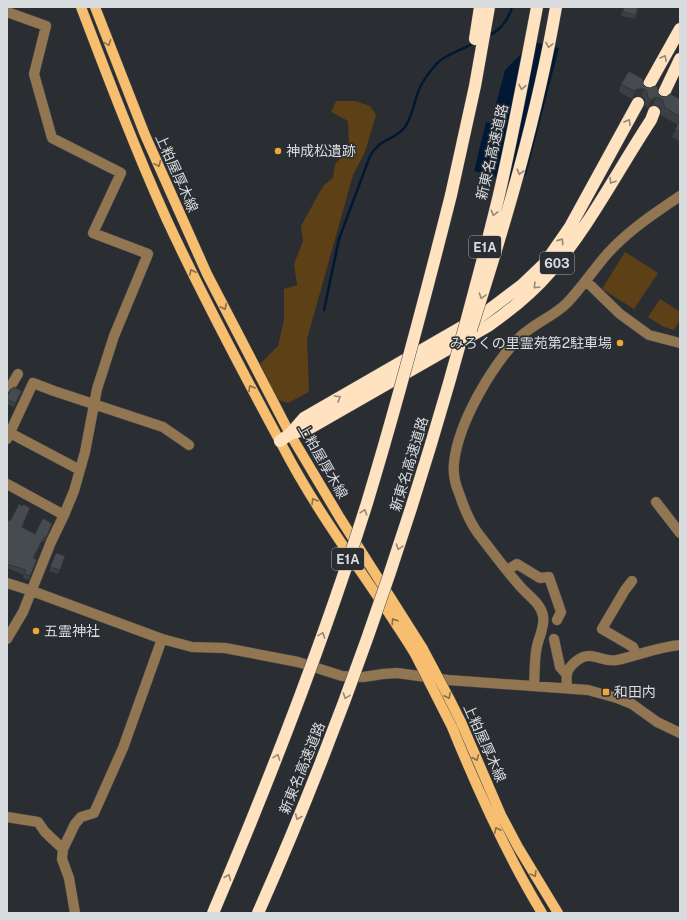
<svg xmlns="http://www.w3.org/2000/svg" width="687" height="920" viewBox="0 0 687 920" font-family="'Public Sans','Noto Sans JP',sans-serif">
	<style>
		.green { fill: #5d4015 }
		.water { fill: #001833 }
		.lines { fill: none; stroke-linecap: round; stroke-linejoin: round }
		.stream { stroke: #001833; stroke-width: 2.5 }
		.minor-casing { stroke: #464a4e; stroke-width: 11 }
		.major-casing { stroke: #464a4e; stroke-width: 11 }
		.highway-casing { stroke: #464a4e; stroke-width: 13 }
		.minor { stroke: #917651; stroke-width: 10 }
		.major { stroke: #f6be6e; stroke-width: 10 }
		.highway { stroke: #ffe3c0; stroke-width: 12 }
		.major-bridge-casing { stroke: #464a4e; stroke-width: 11; stroke-linecap: butt }
		.highway-bridge-casing { stroke: #464a4e; stroke-width: 13; stroke-linecap: butt }
		.major-bridge { stroke: #f6be6e; stroke-width: 10 }
		.highway-bridge { stroke: #ffe3c0; stroke-width: 12 }
		.wall { fill: #3c4044 }
		.shaded-wall { fill: #313437 }
		.building { fill: #464b4f; stroke: #313437 }
		.oneway { stroke: #866f4d }
		.oneway2 { stroke: #948879 }
		.poi-dot { fill: #eda83c; stroke: #2a2e32; stroke-width: 1.5 }
		.labels { text-anchor: middle; dominant-baseline: central; stroke-width: 3; stroke-linejoin: round; paint-order: stroke }
		.shield { fill: #2a2e32; stroke: #a4a8ab; stroke-width: 1 }
		.shield-label { font-size: 13px; font-weight: bold; fill: #d9dcdf }
		.poi-label { font-size: 14px; fill: #d9dcdf; stroke: #2a2e32; text-anchor: start }
		.street-label { font-size: 14px; fill: #d9dcdf; stroke: #2a2e32 }
	</style>
	<rect width="100%" height="100%" fill="#2a2e32"/>
	<path class="green" d="M336,101H355L370,106L376,115L365,152L353,175L307,339L309,392L288,403L278,400L260,364L278,346L284,320V289L297,285L294,264L303,241L301,226L323,186L333,178L335,164L349,150L348,121L331,112Z
		M625,252L658,273L634,309L602,289Z
		M660,299L680,312V320L674,330L664,327L648,317Z"/>
	<path class="water" d="M533,42L559,48L526,175L511,181L474,171L486,122L491,123L505,70Z"/>
	<g class="lines">
		<path class="stream" d="M488,36C501,30 508,21 512,7
			M324,310L339,239L370,156C380,138 394,141 405,127C412,117 414,103 418,92C421,83 433,66 441,60C451,53 464,48 475,43"/>
		<g class="minor-casing">
			<path id="minor" d="M7,12L46,26L34,74L52,138L121,173L93,233L148,254L114,336L97,389L85,452L74,491L64,515L51,542L23,612L7,639
				M586,281L620,314L649,335L680,343
				M7,387L12,384L18,374
				M10,433L80,470
				M7,439L33,383L54,391L163,427L189,445
				M7,484L64,515
				M656,502L680,533
				M507,570L517,564L540,578L549,577L561,612L557,620
				M632,581L625,590L602,629L633,647L636,654
				M7,583L32,591L162,639L192,647L225,648L298,662L342,676L363,677L383,674L397,673L448,680L588,690L617,698L632,704L657,722L680,733
				M554,639L560,667L567,675
				M534,686C535,673 534,659 537,646C539,637 545,626 543,616C541,603 527,595 519,585C504,568 491,550 477,532C470,522 463,505 459,493C455,484 453,473 454,463C458,423 492,365 520,337C534,323 553,317 567,303C582,287 594,269 608,253C629,230 655,213 680,196
				M567,688C567,684 566,677 567,673C570,665 581,655 590,656C600,657 608,662 617,660C639,655 658,647 680,645
				M7,817L38,822L45,832L63,849
				M75,913L69,878L62,859L63,849L75,824L81,817L94,813L123,748L162,639"/>
		</g>
		<g class="major-casing">
			<path id="major" d="M81,7C108,78 135,149 166,218C202,296 242,371 283,447C321,520 372,584 415,654
				M95,7L145,135L207,274L290,434L340,518L423,649
				M461,722L501,815L518,847L558,913
				M452,727C478,791 506,854 542,913"/>
		</g>
		<g class="highway-casing">
			<path id="highway" d="M475,39L480,7
				M647,88L680,29
				M662,97L680,59
				M451,195L475,86L489,7
				M291,433L304,418L481,316L522,285L545,263L570,227L638,103
				M280,441L290,434L310,428L488,326C511,310 532,293 550,272C589,227 618,170 651,120L654,112"/>
		</g>
		<use href="#minor" class="minor"/>
		<use href="#major" class="major"/>
		<use href="#highway" class="highway"/>
		<g class="major-bridge-casing">
			<path id="major-bridge" d="M423,649L449,698L461,722
				M415,654L452,727"/>
		</g>
		<g class="highway-bridge-casing">
			<path id="highway-bridge" d="M471,330C505,224 537,117 556,7
				M213,913C270,779 323,643 367,503C398,401 425,298 451,195
				M258,913C360,683 438,443 498,199C513,135 525,71 537,7"/>
		</g>
		<use href="#major-bridge" class="major-bridge"/>
		<use href="#highway-bridge" class="highway-bridge"/>
	</g>
	<path class="wall" d="M623,7H638L635,19L621,16Z
		M621,84H643L646,87L658,93L661,96L680,99V141L672,137L678,125L661,115V110L660,107L653,105L648,108L645,106V99L641,96H634L632,99L619,92Z
		M20,395L14,407L7,404V397Z
		M7,520L35,534L50,529L44,542L42,541L34,559L37,560L29,580L23,578L24,575L7,568Z
		M56,553L65,556L58,574L49,571Z"/>
	<path class="shaded-wall" d="M637,89H644L641,96H634L632,99L634,91Z
		M656,97L653,105L648,108L651,100Z"/>
	<path class="building" d="M624,7H638L636,15L623,12Z
		M629,71L643,79V84L646,87L650,88L655,86L658,87V93L661,96L666,97L670,94L680,99V117L664,107V103L662,99L656,97L651,100L648,98L647,92L644,89H637L634,91L621,84Z
		M680,120V132L675,129Z
		M14,387L22,391L15,403L7,399V397L10,390Z
		M19,504L22,506L23,504L30,508L22,527L35,534L43,518L52,524L46,538L44,537L33,558L37,560L30,576L24,574L26,570L7,564V520L10,521Z
		M56,553L65,556L60,570L50,567Z"/>
	<defs><path id="oneway-chevron" d="M-2-3.5L2.5 0L-2 3.5" fill="none" stroke-width="1.6" stroke-linecap="round" stroke-linejoin="round"/></defs>
	<g class="oneway">
		<use href="#oneway-chevron" transform="translate(108 43) rotate(69)"/>
		<use href="#oneway-chevron" transform="translate(158 164) rotate(66)"/>
		<use href="#oneway-chevron" transform="translate(192 272) rotate(-115)"/>
		<use href="#oneway-chevron" transform="translate(224 307) rotate(63)"/>
		<use href="#oneway-chevron" transform="translate(251 388) rotate(-119)"/>
		<use href="#oneway-chevron" transform="translate(314 501) rotate(-120)"/>
		<use href="#oneway-chevron" transform="translate(394 621) rotate(-123)"/>
		<use href="#oneway-chevron" transform="translate(448 696) rotate(63)"/>
		<use href="#oneway-chevron" transform="translate(476 758) rotate(67)"/>
		<use href="#oneway-chevron" transform="translate(497 830) rotate(-116)"/>
		<use href="#oneway-chevron" transform="translate(534 874) rotate(59)"/>
	</g>
	<g class="oneway2">
		<use href="#oneway-chevron" transform="translate(549 45) rotate(102)"/>
		<use href="#oneway-chevron" transform="translate(664 58) rotate(-61)"/>
		<use href="#oneway-chevron" transform="translate(522 87) rotate(101)"/>
		<use href="#oneway-chevron" transform="translate(628 122) rotate(-61)"/>
		<use href="#oneway-chevron" transform="translate(520 172) rotate(105)"/>
		<use href="#oneway-chevron" transform="translate(612 181) rotate(122)"/>
		<use href="#oneway-chevron" transform="translate(494 213) rotate(105)"/>
		<use href="#oneway-chevron" transform="translate(561 241) rotate(-55)"/>
		<use href="#oneway-chevron" transform="translate(536 286) rotate(135)"/>
		<use href="#oneway-chevron" transform="translate(482 296) rotate(108)"/>
		<use href="#oneway-chevron" transform="translate(338 398) rotate(-30)"/>
		<use href="#oneway-chevron" transform="translate(364 512) rotate(-72)"/>
		<use href="#oneway-chevron" transform="translate(399 547) rotate(108)"/>
		<use href="#oneway-chevron" transform="translate(322 635) rotate(-70)"/>
		<use href="#oneway-chevron" transform="translate(346 696) rotate(110)"/>
		<use href="#oneway-chevron" transform="translate(277 757) rotate(-69)"/>
		<use href="#oneway-chevron" transform="translate(298 817) rotate(113)"/>
		<use href="#oneway-chevron" transform="translate(228 877) rotate(-67)"/>
	</g>
	<g class="poi-dot">
		<circle cx="278" cy="151" r="4"/>
		<circle cx="620" cy="343" r="4"/>
		<circle cx="36" cy="631" r="4"/>
		<rect x="602" y="688" width="8" height="8" rx="2"/>
	</g>
	<g class="labels">
		<g class="shield">
			<rect x="469" y="236" width="32" height="22" rx="3"/>
			<rect x="540" y="252" width="34" height="22" rx="3"/>
			<rect x="332" y="548" width="32" height="22" rx="3"/>
		</g>
		<g class="shield-label">
			<text x="485" y="247">E1A</text>
			<text x="557" y="263">603</text>
			<text x="348" y="559">E1A</text>
		</g>
		<g class="poi-label">
			<text x="286" y="151">神成松遺跡</text>
			<text x="612" y="343" text-anchor="end">みろくの里霊苑第2駐車場</text>
			<text x="44" y="631">五霊神社</text>
			<text x="614" y="692">和田内</text>
		</g>
		<g class="street-label">
			<text transform="translate(492 152) rotate(-77)">新東名高速道路</text>
			<text transform="translate(177 173) rotate(66)">上粕屋厚木線</text>
			<text transform="translate(323 461) rotate(60)">上粕屋厚木線</text>
			<text transform="translate(409 464) rotate(-73)">新東名高速道路</text>
			<text transform="translate(485 743) rotate(66)">上粕屋厚木線</text>
			<text transform="translate(302 768) rotate(-68)">新東名高速道路</text>
		</g>
	</g>
	<rect width="687" height="920" fill="none" stroke="#d9dcdf" stroke-width="16"/>
</svg>
